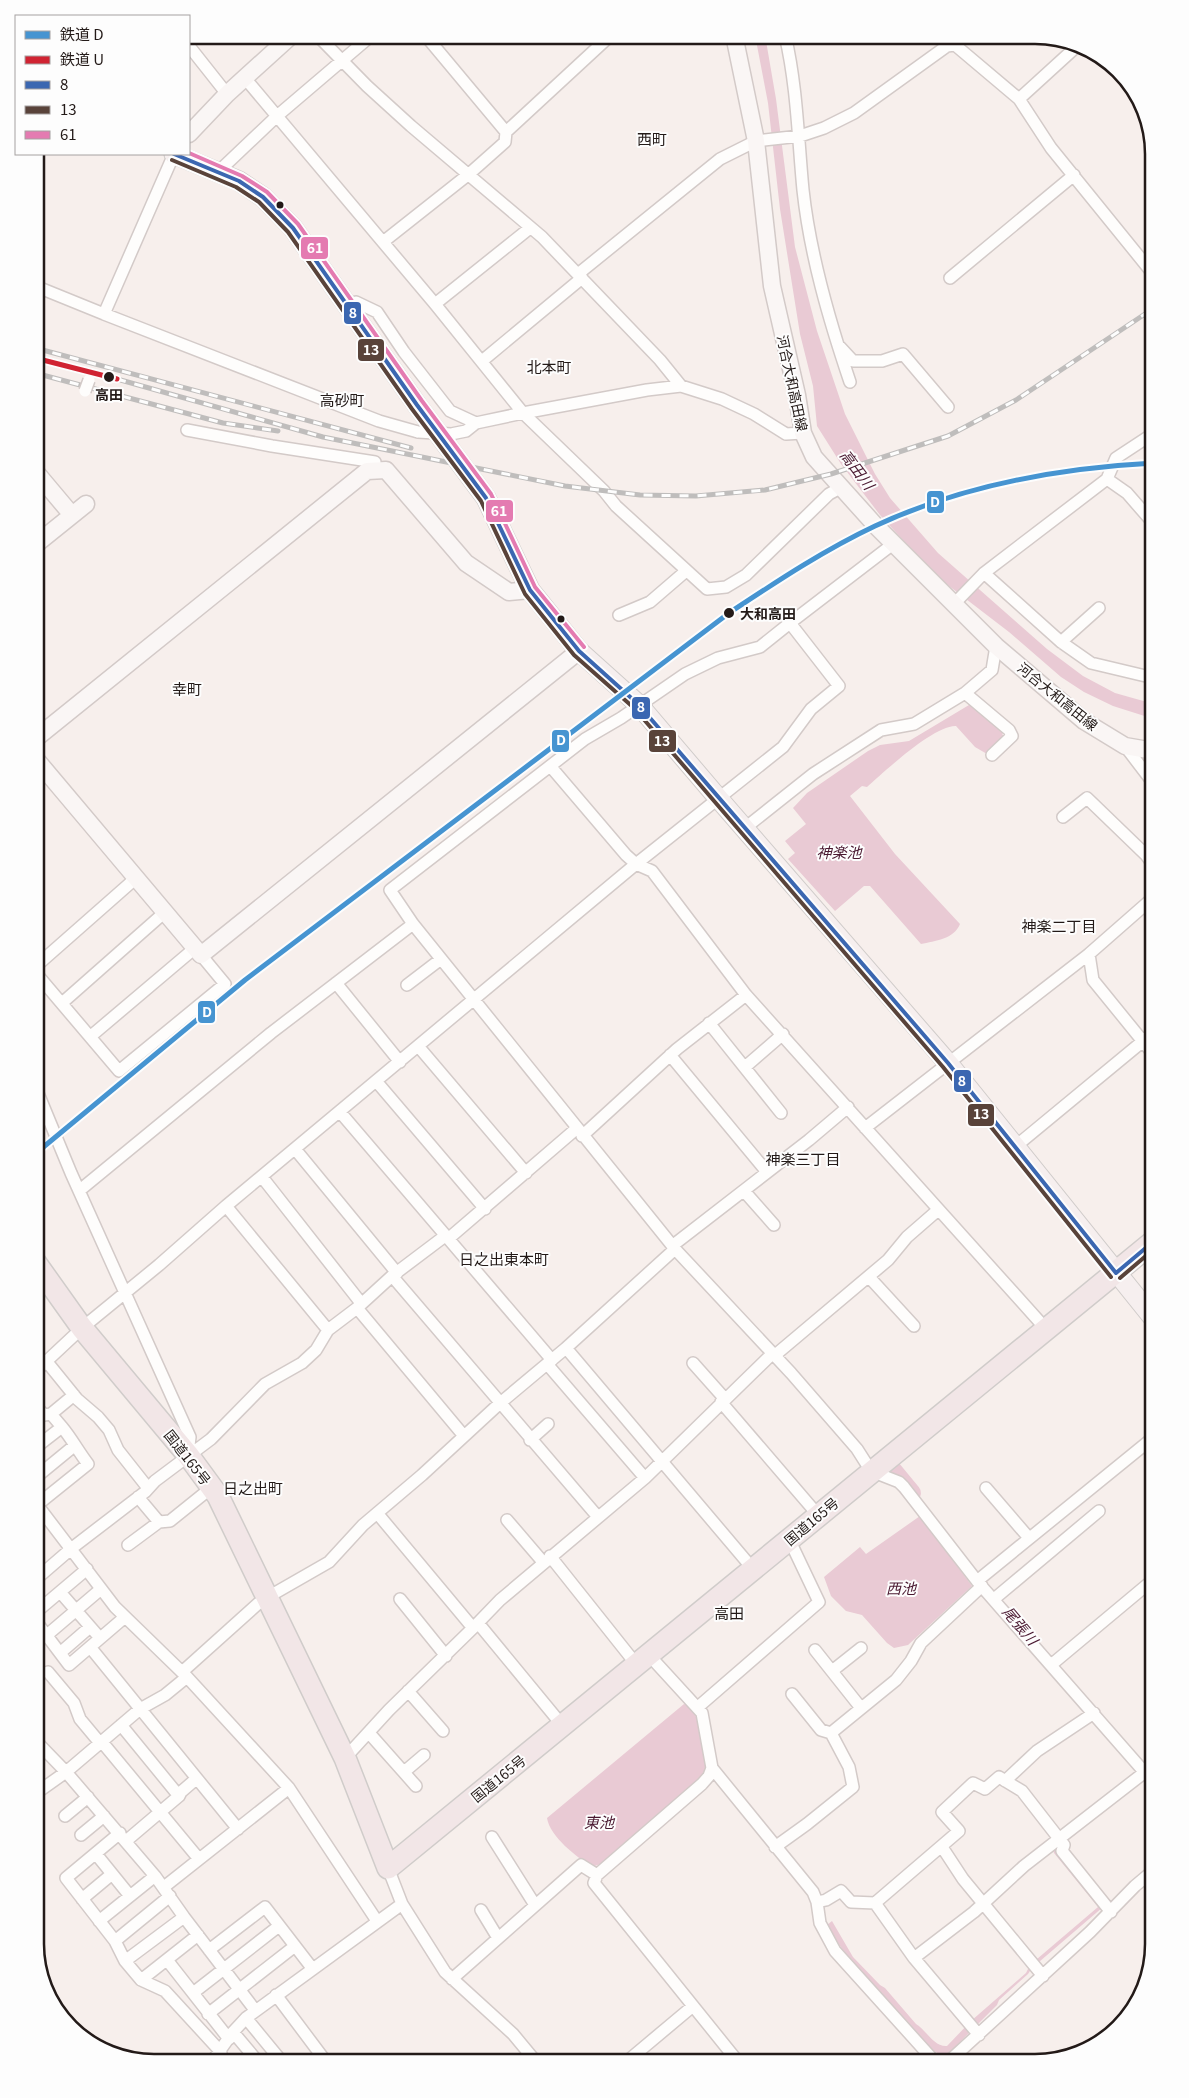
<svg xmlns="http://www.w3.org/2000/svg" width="1189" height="2098" viewBox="0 0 1189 2098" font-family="Georgia,'Noto Sans JP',serif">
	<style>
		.water { fill: #e9cad4 }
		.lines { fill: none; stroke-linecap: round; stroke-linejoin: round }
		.river { stroke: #e9cad4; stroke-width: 18 }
		.street-casing { stroke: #d3cac8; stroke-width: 14 }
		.secondary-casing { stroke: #d3cac8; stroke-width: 19 }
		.primary-casing { stroke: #d0ccca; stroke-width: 21 }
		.highway-casing { stroke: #d0ccca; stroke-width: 24 }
		.street { stroke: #fefdfc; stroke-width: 11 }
		.secondary { stroke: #faf6f5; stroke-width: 16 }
		.primary { stroke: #f6efef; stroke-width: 19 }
		.highway { stroke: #f2e6e7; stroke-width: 21 }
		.rail-casing { stroke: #bfbdbc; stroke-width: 5 }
		.rail { stroke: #fdfdfd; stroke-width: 3; stroke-dasharray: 9; stroke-linecap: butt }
		.street-bridge-casing { stroke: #d3cac8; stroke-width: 14; stroke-linecap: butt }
		.street-bridge { stroke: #fefdfc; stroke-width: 11 }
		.bus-1-casing { stroke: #fdfdfd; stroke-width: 8 }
		.bus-2-casing { stroke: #fdfdfd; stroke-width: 8 }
		.bus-3-casing { stroke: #fdfdfd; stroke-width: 8 }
		.bus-1 { stroke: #3b67b1; stroke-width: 4 }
		.bus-2 { stroke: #59433a; stroke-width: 4 }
		.bus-3 { stroke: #e47bb1; stroke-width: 4 }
		.rail-1-casing { stroke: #fdfdfd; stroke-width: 9 }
		.rail-2-casing { stroke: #fdfdfd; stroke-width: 9 }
		.rail-1 { stroke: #4694d1; stroke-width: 5 }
		.rail-2 { stroke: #d02332; stroke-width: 5 }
		.bus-dot { fill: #231a18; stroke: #fdfdfd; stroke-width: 2 }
		.labels { text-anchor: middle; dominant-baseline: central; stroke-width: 4; stroke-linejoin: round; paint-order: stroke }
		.street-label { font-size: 14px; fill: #231a18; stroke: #fdfdfd }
		.stop-label { font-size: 14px; font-weight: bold; fill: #231a18; stroke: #fdfdfd }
		.neighbourhood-label { font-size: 15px; fill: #231a18; stroke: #fdfdfd }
		.water-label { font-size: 15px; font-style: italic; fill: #4a1931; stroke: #fdfdfd }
		.rim { fill: none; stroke: #231a18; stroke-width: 2.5 }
		.line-badge { stroke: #fdfdfd; stroke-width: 2 }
		.badge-label { font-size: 14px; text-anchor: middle; font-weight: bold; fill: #fff }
	</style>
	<rect width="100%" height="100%" fill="#f7efec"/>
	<path class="water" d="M755,35H765L776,99L795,247L817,331L845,414L875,474L890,498L938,553L1047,649L1083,676L1115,693L1154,704V719L1113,706L1084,692L1061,677L1009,632L936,576L880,515L841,464L817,426L813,386L800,334L780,209L768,103Z
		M969,705H974L1005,731L1002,734L1005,737L987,754L975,747L956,726C934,725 884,772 867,787L862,786L850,796L895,854L960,924C954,939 935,941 921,944L870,886H864L835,911L788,859L795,853L785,841L806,824L793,808L807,793L868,751L880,745L909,741Z
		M920,1516L972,1586L908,1645L894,1648L887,1643L862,1615L846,1611L831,1596L824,1577L860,1547L866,1554Z
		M684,1704L692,1706L700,1716L707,1767L703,1777L606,1862L592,1867C577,1857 550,1837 547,1818Z
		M1054,1846L1059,1849L1103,1907L1032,1968L1028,1974L999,2000L997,2005L948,2054H939L934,2051C896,2011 854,1973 827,1925L832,1921L853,1957L880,1985L885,1988L916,2024C927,2031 934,2047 947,2046L971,2021L1026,1973L1030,1965L1098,1907L1054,1853L1052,1848Z"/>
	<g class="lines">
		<path class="river" d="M893,1470L912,1493"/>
		<g class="street-casing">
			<path id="street" d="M317,35L367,86L411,126L542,237L660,360L681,386
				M785,35C797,86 798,138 803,190C810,255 829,320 850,382
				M189,46L227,94
				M244,77L435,304L523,413L604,491L616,506L707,589L726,587L746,575L829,494L842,487
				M1019,99L1076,47
				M506,132L611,35
				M218,172L277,116L372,35
				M383,242L469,174L505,142L506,132L425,35
				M578,274L720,159L756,141L800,136L824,128L854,113L947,46L955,45L1019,99L1051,148L1154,275
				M950,278L1074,175
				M35,286L104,314L174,154
				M347,304L356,302L377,312L404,352L450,411L476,423
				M435,304L530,228
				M104,314L379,421L418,432
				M840,347L853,361H882L903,354L948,407
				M482,361L582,278
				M187,430L272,446L375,462L367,471
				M451,434L466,431L476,423L523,413L647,390L681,386L722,399L754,414L786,434L803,433
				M1107,479L1116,458L1154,433
				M984,573L1061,642L1091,663L1154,678
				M953,605L984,573L1107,479L1127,493L1154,524
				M619,615L650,602L686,571
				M790,623L893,544
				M1061,642L1099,608
				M965,693L992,670L996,646
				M1125,746L1154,784
				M551,767L626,855L636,864L652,871L746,995L1046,1329
				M1063,817L1087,798L1146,855L1154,866
				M745,828L813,774L881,730L914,724L965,693L1009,730L1012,736L992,755
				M1089,954L1093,980L1154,1055
				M35,967L136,878
				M35,972L119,1071L225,984L201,955
				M336,983L400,1062
				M407,985L441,959
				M62,1003L165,912
				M709,1023L781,1113
				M91,1036L195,948
				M418,1046L526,1173
				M670,1055L767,1172
				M745,1067L783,1034
				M376,1081L485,1209
				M35,1086L71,1173L190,1437L188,1454
				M340,1112L552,1360
				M865,1128L1089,954L1154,897
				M582,1136L677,1049L746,995
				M1016,1146L1154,1032
				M295,1149L397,1273
				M262,1177L361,1303
				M80,1190L271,1033L413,924
				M744,1191L774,1225
				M226,1206L328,1330
				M448,1239L576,1129
				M672,1246L809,1140L848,1107
				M392,1276L598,1517
				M869,1277L914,1326
				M357,1308L464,1436
				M566,1348L753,1569
				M774,1356L888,1260L907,1237L938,1210
				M47,1362L77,1399L98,1417L109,1430L118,1450L148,1488
				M693,1363L725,1399
				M547,1364L645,1478
				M35,1372L82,1328L159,1265L226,1206L636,864L783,747L811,709L839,686L790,623L760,647L718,658L685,674L621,718L585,739L390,890L413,924L675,1249L791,1373L857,1449L871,1471L899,1482L904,1487L977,1581L1154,1783
				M721,1402L818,1515
				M35,1405L44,1415L51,1414L62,1427
				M51,1414L74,1395
				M530,1440L548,1424
				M35,1448L62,1427C72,1439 78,1451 88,1464L37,1505
				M35,1478L74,1446
				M986,1488L1029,1538
				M138,1497L159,1522L170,1521L211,1488
				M35,1502L115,1607L187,1677L289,1788L377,1921
				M377,1513L473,1628
				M507,1520L543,1562
				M128,1545L159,1522
				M550,1556L636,1664
				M35,1580L72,1548L145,1492L155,1481L211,1439L265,1384L302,1363L316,1350L328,1330L357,1308L392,1276L445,1236
				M977,1581L1154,1437
				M60,1592L100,1638
				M400,1599L446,1656
				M994,1599L1099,1511
				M35,1613L87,1569
				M35,1620L69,1665L125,1617
				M478,1623L562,1725
				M47,1635L101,1589
				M90,1647L238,1829
				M815,1650L861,1708
				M60,1653L90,1627
				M648,1654L702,1713L712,1768L709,1776L702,1784L597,1875L594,1883L739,2063
				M1051,1665L1154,1579
				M832,1671L861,1648
				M48,1672L74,1703L80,1719L100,1743
				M182,1672L261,1601L329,1562L363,1525L422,1475L499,1404L566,1348L675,1249
				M408,1691L443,1731
				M792,1694L821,1730L831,1733
				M698,1707L819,1602L789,1539
				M121,1725L179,1796
				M369,1733L416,1786
				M35,1740L66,1772L155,1876L184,1917L255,2010
				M102,1742L199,1859
				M345,1758L389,1710L473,1628L500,1600L645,1478L772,1354
				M712,1768L813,1892L817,1902L820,1923L835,1951L936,2063
				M404,1772L424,1755
				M1005,1781L1037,1751L1094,1713
				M35,1794L66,1772L140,1709L165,1695L187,1677
				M65,1816L88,1797
				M120,1833L66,1878L115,1941L125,1961L141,1980L165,1991L221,2052
				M81,1835L104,1816
				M492,1837L535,1905
				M126,1841L179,1796L181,1792L196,1779
				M775,1847L807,1824L853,1787L849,1767L831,1733L896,1680L911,1661L921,1643L982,1586
				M942,1847L963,1879L1043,1976
				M96,1854L130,1896
				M388,1868L402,1904L445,1972L513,2034L537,2063
				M164,1887L289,1788
				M82,1899L112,1874
				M817,1902L826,1900L841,1891L851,1902L875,1903L914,1958L979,2035
				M875,1903L959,1831L942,1812L973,1783L985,1789L999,1777L1022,1791L1064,1845L1062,1851L1111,1912
				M481,1910L498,1938
				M99,1921L155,1876
				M115,1941L170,1896
				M209,1950L265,1907L312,1968
				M914,1958L974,1912L1024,1866L1145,1772
				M167,1960L229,2039
				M125,1961L184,1917
				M452,1979L581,1865L597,1875
				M141,1980L198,1935
				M193,1993L279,1926
				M276,1995L327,2063
				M208,2014L295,1946
				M246,2018L283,2063
				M233,2032L259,2063
				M211,2063L233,2032L246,2018L402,1904
				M625,2063L693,2006
				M947,2063L1090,1932L1135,1886L1154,1870"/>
		</g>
		<g class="secondary-casing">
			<path id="secondary" d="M734,35L756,141L772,286L797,395L803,433L814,457L876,526L996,646L1084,721L1125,746L1154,751
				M189,134L227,94L292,35
				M35,471L72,515
				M35,545L86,504
				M35,739L367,471L386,470L466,563L509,592L530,590
				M35,758L201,955L579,651"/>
		</g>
		<g class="primary-casing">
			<path id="primary" d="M174,154L239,181L263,197L293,228L417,405L486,498L530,590L579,651L638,704L718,798L948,1063L1154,1319"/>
		</g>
		<g class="highway-casing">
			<path id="highway" d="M35,1262L82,1328L188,1455L218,1496L345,1758L388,1868L1154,1241"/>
		</g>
		<use href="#street" class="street"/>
		<use href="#secondary" class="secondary"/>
		<use href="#primary" class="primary"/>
		<use href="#highway" class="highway"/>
		<g class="rail-casing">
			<path id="rail" d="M35,348L411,448
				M35,373L223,423L278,431
				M117,379L323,437L565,486L640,495L696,496L765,490L831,474L948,436L1016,400L1154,308"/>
		</g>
		<use href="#rail" class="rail"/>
		<g class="street-bridge-casing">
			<path id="street-bridge" d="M85,391L89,380
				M418,432L451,434"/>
		</g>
		<use href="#street-bridge" class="street-bridge"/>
		<g class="bus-1-casing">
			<path id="bus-1" d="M174,154L239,181L263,197L293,228L417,405L486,498L530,590L579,651L638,704L948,1063L1116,1273
				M1116,1273L1154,1241"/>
		</g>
		<g class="bus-2-casing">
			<path id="bus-2" d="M172,160L236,187L259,202L288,232L412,409L481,501L525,594L574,655L634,708L943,1067L1111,1277
				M1120,1278L1154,1249"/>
		</g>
		<g class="bus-3-casing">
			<path id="bus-3" d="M189,153L242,176L267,192L298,224L422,401L491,494L535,587L584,647"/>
		</g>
		<use href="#bus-1" class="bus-1"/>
		<use href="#bus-2" class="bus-2"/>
		<use href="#bus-3" class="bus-3"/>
		<g class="rail-1-casing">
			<path id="rail-1" d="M35,1154L245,980L729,613C776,582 824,550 875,526C963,485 1058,468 1154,463"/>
		</g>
		<g class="rail-2-casing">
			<path id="rail-2" d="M35,358L117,379"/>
		</g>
		<use href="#rail-1" class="rail-1"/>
		<use href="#rail-2" class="rail-2"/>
	</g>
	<g class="bus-dot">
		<circle cx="280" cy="205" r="4.5"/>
		<circle cx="109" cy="377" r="6"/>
		<circle cx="729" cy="613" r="6"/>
		<circle cx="561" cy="619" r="4.5"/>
	</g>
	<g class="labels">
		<g class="street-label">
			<text transform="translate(793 383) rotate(78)">河合大和高田線</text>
			<text transform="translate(1058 696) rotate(39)">河合大和高田線</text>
			<text transform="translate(188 1457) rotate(52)">国道165号</text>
			<text transform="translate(811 1521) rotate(-40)">国道165号</text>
			<text transform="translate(498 1778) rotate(-39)">国道165号</text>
		</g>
		<g class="stop-label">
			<text x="109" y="394">高田</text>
			<text x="740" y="613" text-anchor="start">大和高田</text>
		</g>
		<g class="neighbourhood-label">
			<text x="652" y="138">西町</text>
			<text x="549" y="366">北本町</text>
			<text x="342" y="399">高砂町</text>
			<text x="187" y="688">幸町</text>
			<text x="1059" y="925">神楽二丁目</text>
			<text x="803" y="1158">神楽三丁目</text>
			<text x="504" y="1258">日之出東本町</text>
			<text x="253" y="1487">日之出町</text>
			<text x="729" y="1612">高田</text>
		</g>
		<g class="water-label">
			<text transform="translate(858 469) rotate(53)">高田川</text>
			<text x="839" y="851">神楽池</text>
			<text x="901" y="1587">西池</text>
			<text transform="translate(1021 1625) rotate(50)">尾張川</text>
			<text x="599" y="1821">東池</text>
		</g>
	</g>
	<path d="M0 0H1189V2098H0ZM154 44H1035A110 110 0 0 1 1145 154V1944A110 110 0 0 1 1035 2054H154A110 110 0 0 1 44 1944V154A110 110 0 0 1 154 44Z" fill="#fdfdfd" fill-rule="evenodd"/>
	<path class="rim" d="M154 44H1035A110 110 0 0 1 1145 154V1944A110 110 0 0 1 1035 2054H154A110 110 0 0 1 44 1944V154A110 110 0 0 1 154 44Z"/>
	<g class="line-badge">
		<rect x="300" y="236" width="29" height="24" rx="5" fill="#e47bb1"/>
		<rect x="343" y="301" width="19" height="24" rx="5" fill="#3b67b1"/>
		<rect x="357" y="338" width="28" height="24" rx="5" fill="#59433a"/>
		<rect x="926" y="490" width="19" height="24" rx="5" fill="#4694d1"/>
		<rect x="485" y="499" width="29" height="24" rx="5" fill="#e47bb1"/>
		<rect x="631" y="696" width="20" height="24" rx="5" fill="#3b67b1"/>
		<rect x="551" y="729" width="19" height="24" rx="5" fill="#4694d1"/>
		<rect x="648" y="729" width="29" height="24" rx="5" fill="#59433a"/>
		<rect x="197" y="1000" width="19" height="24" rx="5" fill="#4694d1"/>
		<rect x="953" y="1069" width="19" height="24" rx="5" fill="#3b67b1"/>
		<rect x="967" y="1103" width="28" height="24" rx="5" fill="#59433a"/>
	</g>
	<g class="badge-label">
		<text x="315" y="253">61</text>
		<text x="353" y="318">8</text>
		<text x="371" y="355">13</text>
		<text x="935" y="507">D</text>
		<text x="499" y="516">61</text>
		<text x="641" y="712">8</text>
		<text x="561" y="745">D</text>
		<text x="662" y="746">13</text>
		<text x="207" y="1017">D</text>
		<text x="962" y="1086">8</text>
		<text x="981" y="1119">13</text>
	</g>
	<rect x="15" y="15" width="175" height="140" fill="#fdfdfd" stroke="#a6a2a1"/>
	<rect x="25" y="31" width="25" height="8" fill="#4694d1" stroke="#a6a2a1"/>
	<text x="60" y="40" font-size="15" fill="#231a18">鉄道 D</text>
	<rect x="25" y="56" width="25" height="8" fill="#d02332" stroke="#a6a2a1"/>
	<text x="60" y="65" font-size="15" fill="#231a18">鉄道 U</text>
	<rect x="25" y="81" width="25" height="8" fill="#3b67b1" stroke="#a6a2a1"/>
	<text x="60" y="90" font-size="15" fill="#231a18">8</text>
	<rect x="25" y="106" width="25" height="8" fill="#59433a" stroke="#a6a2a1"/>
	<text x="60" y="115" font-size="15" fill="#231a18">13</text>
	<rect x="25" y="131" width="25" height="8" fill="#e47bb1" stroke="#a6a2a1"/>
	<text x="60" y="140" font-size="15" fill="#231a18">61</text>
</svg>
